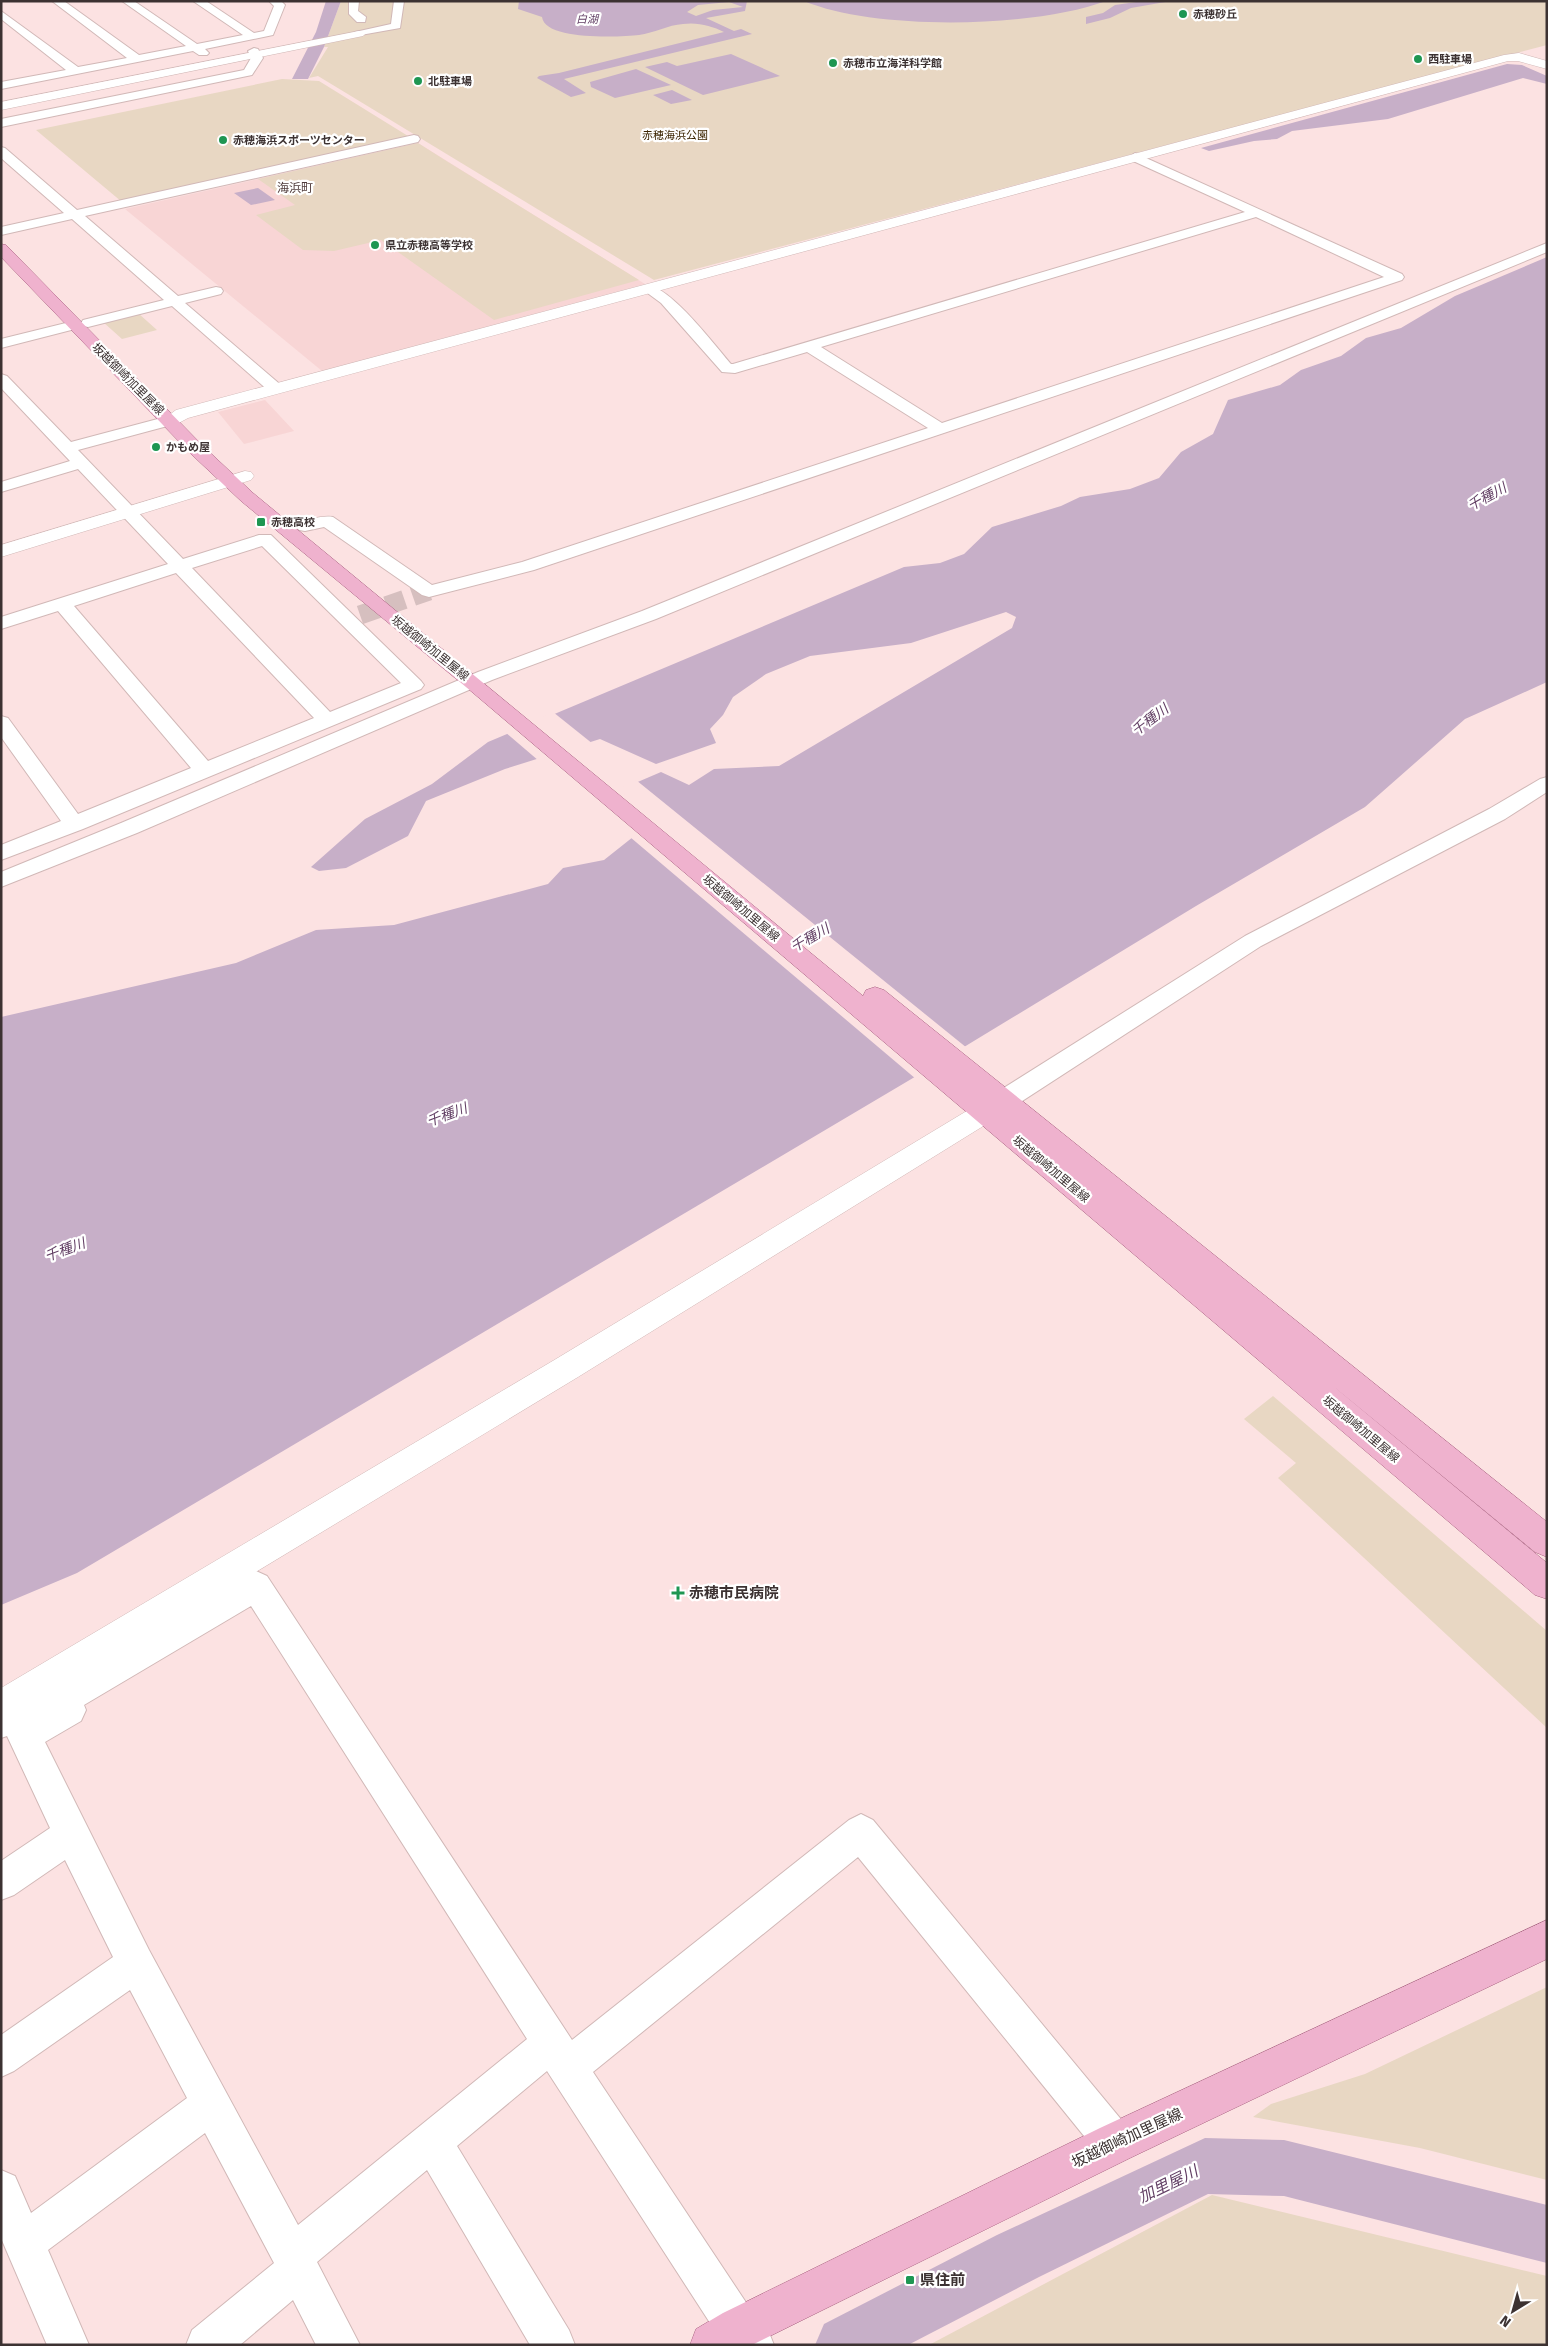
<svg xmlns="http://www.w3.org/2000/svg" width="1548" height="2346" viewBox="0 0 1548 2346" font-family="'Fira Sans','Noto Sans JP',sans-serif">
	<style>
		.built { fill: #f8d5d5 }
		.green { fill: #e8d7c3 }
		.water { fill: #c7afc8; fill-rule: evenodd }
		.pier { fill: #fce2e2 }
		.lines { fill: none; stroke-linecap: round; stroke-linejoin: round }
		.river { fill: #c7afc8; fill-rule: evenodd }
		.minor-tunnel { stroke: #d6bfbf; stroke-width: 19; stroke-dasharray: 19 9; stroke-linecap: butt }
		.minor-casing { stroke: #d1b8b7; stroke-width: 2 }
		.tertiary-casing { stroke: #d1b8b7; stroke-width: 1 }
		.primary-casing { stroke: #a96382; stroke-width: 1 }
		.minor { fill: #fff; fill-rule: evenodd }
		.tertiary { fill: #fff; fill-rule: evenodd }
		.primary { fill: #efb2ce; fill-rule: evenodd }
		.poi-dot { fill: #1e9652; stroke: #fff; stroke-width: 2 }
		.labels { text-anchor: middle; dominant-baseline: central; stroke-width: 4.5; stroke-linejoin: round; paint-order: stroke }
		.far-poi-label { font-size: 11px; font-weight: bold; fill: #3c3232; stroke: #fff; text-anchor: start }
		.far-water-label { font-size: 11px; font-style: italic; fill: #623f64; stroke: #fff }
		.far-park-label { font-size: 11px; fill: #3b2401; stroke: #fff }
		.far-quarter-label { font-size: 12px; fill: #4f3b3b; stroke: #fff }
		.street-label { font-size: 12px; fill: #3c3232; stroke: #fff }
		.water-label { font-size: 14px; font-style: italic; fill: #623f64; stroke: #fff }
		.near-poi-label { font-size: 15px; font-weight: bold; fill: #3c3232; stroke: #fff; text-anchor: start }
		.near-street-label { font-size: 15px; fill: #3c3232; stroke: #fff }
		.near-water-label { font-size: 16px; font-style: italic; fill: #623f64; stroke: #fff }
	</style>
	<rect width="100%" height="100%" fill="#fce2e2"/>
	<path class="built" d="M418,143L645,284L322,371L125,209Z
		M265,400L294,431L244,444L218,412Z"/>
	<path class="green" d="M341,1H1547V45L654,280L318,76L309,78L328,47H324Z
		M282,79L319,81L408,136L389,144L122,202L36,130Z
		M418,143L448,162L639,280L494,320L381,240L334,251L303,250L256,215L295,205L258,179Z
		M138,313L157,330L122,339L103,322Z
		M1273,1396L1547,1631V1728L1278,1478L1296,1463L1244,1419Z
		M1547,1987V2180L1420,2148L1253,2117L1271,2104L1365,2074Z
		M1212,2195L1547,2276V2345H929Z"/>
	<path class="water" d="M326,1H341L324,47L308,79H292L316,32Z
		M519,1H747L745,11L706,18L734,31L741,29L752,34L564,79L586,93L571,97L537,78L539,76L559,73L724,32C712,26 698,22 683,24C668,25 654,33 639,35C621,37 545,41 542,17L518,9ZM729,2L743,7L713,10L696,16L687,12L698,5Z
		M804,1H1106C1034,28 875,31 804,1Z
		M1143,1H1171L1131,8L1110,18L1086,24V17L1103,13L1115,5Z
		M731,54L780,76L703,95L645,67L667,62L677,66Z
		M1507,64L1522,65L1547,76V84L1523,78L1388,119L1292,131L1277,139L1254,141L1209,151L1201,148Z
		M636,69L671,85L615,98L591,87L590,82Z
		M672,90L692,100L671,104L653,95Z
		M258,188L275,200L251,205L234,193Z
		M1547,257V682L1465,719L1365,807L1196,906L913,1078L77,1573L1,1605V1017L236,963L316,930L394,925L548,884L563,868L604,860L633,837L626,787L661,772L689,785L714,769L779,766L1012,628L1016,617L1006,612L911,643L810,656L766,674L733,697L723,715L710,729L716,743L656,764L600,739L505,769L426,801L408,836L346,868L319,871L311,867L365,819L432,784L488,742L904,567L940,563L964,554L992,527L1061,506L1080,497L1130,489L1159,478L1181,452L1213,434L1228,400L1280,385L1301,370L1341,356L1366,338L1401,328L1455,296Z"/>
	<path class="pier" d="M553,712L593,744L539,761L505,732Z
		M636,780L967,1048L916,1079L630,837L623,786Z"/>
	<g class="lines">
		<path class="river" d="M1205,2138L1284,2140L1547,2205V2263L1284,2196L1208,2194L1039,2277L908,2345H815L824,2324L997,2235Z"/>
		<path class="minor-tunnel" d="M360,615L429,591"/>
		<g class="minor-casing">
			<path id="minor" d="M52,1H64L139,55L186,46L122,1H134L197,44L243,35L193,1H206L254,33L264,31L274,6L269,1H281L285,5L273,35L205,49L209,53L207,55H199L193,51L1,89V82L66,70L1,19V11L78,67L127,58Z
				M349,1H359L358,11L366,17L365,22H357L349,14Z
				M394,1H404L400,28L355,36V32L391,24Z
				M254,48L258,49L263,58L252,75L1,127V119L244,70L251,58L248,51Z
				M414,135L418,136L420,139L418,142L85,216L178,296L216,287L221,288L223,291L221,294L185,303L282,386L284,389L282,392H270L172,306L88,327L83,326L81,323L83,320L164,300L72,219L1,235V227L64,213L1,158V147L5,148L77,210Z
				M1135,153L1402,274L1404,277L1402,280L534,570L429,597L422,595L324,527L305,531L299,530L296,526L299,522C310,520 322,515 333,517L432,585L522,562L928,428L807,352L735,373L722,372L661,303L642,289L644,286C666,280 716,347 731,364H733L1245,212L1131,160L1129,157ZM1256,217L1384,277L942,423L821,347Z
				M1547,243V252L656,619L492,680L137,833L1,887V872L121,823L478,672L642,611Z
				M74,321L81,325L79,328L1,348V339Z
				M1,374L7,376L71,442L169,416L175,418L177,421L175,424L78,450L183,559L259,535H271L421,681L424,685L421,689L83,829L1,860V845L61,821L1,737V716L8,718L78,814L191,768L58,611L1,629V617L168,564L78,469L1,492V482L70,461L1,388ZM262,546L401,683L330,712L192,568ZM176,573L314,718L208,761L74,606Z
				M1547,777V792L1505,819L1261,946L993,1120L984,1122L975,1120L971,1113L975,1106L1245,936L1489,809L1540,779Z
				M256,1571L267,1576L572,2040L849,1820L861,1814L873,1820L1129,2129L1135,2143L1129,2157L1115,2163L1101,2157L858,1857L593,2072L753,2313L768,2330L774,2345H725L723,2343L547,2071L457,2146L569,2330L575,2345H530L427,2170L317,2262L360,2345H316L293,2300L240,2345H186L192,2330L274,2263L205,2133L48,2250L89,2345H47L1,2238V2170L15,2176L31,2213L187,2098L130,1990L14,2071L1,2077V2035L113,1957L65,1860L14,1895L1,1900V1861L50,1828L7,1736L1,1738V1706L61,1683L245,1576ZM251,1606L527,2039L298,2225L149,1950L45,1742L81,1721L86,1710L84,1705Z"/>
		</g>
		<g class="tertiary-casing">
			<path id="tertiary" d="M359,31L365,34L363,36L1,110V102Z
				M1519,53L1547,61V69L1518,61H1508L188,418L175,425H163L161,421L176,410L1504,55Z
				M245,471L251,472L254,476L251,480L1,557V545Z
				M984,1103L993,1106L997,1113L993,1120L578,1377L13,1719L1,1724V1688L556,1359L975,1106Z"/>
		</g>
		<g class="primary-casing">
			<path id="primary" d="M1,244L6,245L202,445L253,493L863,996L866,990L875,987L884,990L1547,1522V1557L1535,1552L1327,1381L1547,1563V1599L1535,1595L472,692L241,501L190,453L1,257Z
				M1547,1920V1959L1130,2158L752,2345H690L696,2329L723,2313L1100,2128Z"/>
		</g>
		<use href="#minor" class="minor"/>
		<use href="#tertiary" class="tertiary"/>
		<use href="#primary" class="primary"/>
	</g>
	<g class="poi-dot">
		<circle cx="1183" cy="14" r="5"/>
		<circle cx="1418" cy="59" r="5"/>
		<circle cx="833" cy="63" r="5"/>
		<circle cx="418" cy="81" r="5"/>
		<circle cx="223" cy="140" r="5"/>
		<circle cx="375" cy="245" r="5"/>
		<circle cx="156" cy="447" r="5"/>
		<rect x="256" y="517" width="10" height="10" rx="2.5"/>
		<path d="M675.5 1585.5h5v5h5v5h-5v5h-5v-5h-5v-5h5z"/>
		<rect x="905" y="2275" width="10" height="10" rx="2.5"/>
	</g>
	<g class="labels">
		<g class="far-poi-label">
			<text x="1193" y="14">赤穂砂丘</text>
			<text x="1428" y="59">西駐車場</text>
			<text x="843" y="63">赤穂市立海洋科学館</text>
			<text x="428" y="81">北駐車場</text>
			<text x="233" y="140">赤穂海浜スポーツセンター</text>
			<text x="385" y="245">県立赤穂高等学校</text>
			<text x="166" y="447">かもめ屋</text>
			<text x="271" y="522">赤穂高校</text>
		</g>
		<g class="far-water-label">
			<text x="587" y="19">白湖</text>
		</g>
		<g class="far-park-label">
			<text x="675" y="135">赤穂海浜公園</text>
		</g>
		<g class="far-quarter-label">
			<text x="295" y="188">海浜町</text>
		</g>
		<g class="street-label">
			<text transform="translate(128 379) rotate(45)">坂越御崎加里屋線</text>
			<text transform="translate(430 648) rotate(39)">坂越御崎加里屋線</text>
			<text transform="translate(741 908) rotate(40)">坂越御崎加里屋線</text>
			<text transform="translate(1051 1169) rotate(40)">坂越御崎加里屋線</text>
			<text transform="translate(1361 1429) rotate(40)">坂越御崎加里屋線</text>
		</g>
		<g class="water-label">
			<text transform="translate(1487 497) rotate(-29)">千種川</text>
			<text transform="translate(1150 720) rotate(-37)">千種川</text>
			<text transform="translate(810 938) rotate(-30)">千種川</text>
			<text transform="translate(447 1115) rotate(-20)">千種川</text>
			<text transform="translate(65 1250) rotate(-20)">千種川</text>
		</g>
		<g class="near-poi-label">
			<text x="689" y="1593">赤穂市民病院</text>
			<text x="920" y="2280">県住前</text>
		</g>
		<g class="near-street-label">
			<text transform="translate(1127 2138) rotate(-25)">坂越御崎加里屋線</text>
		</g>
		<g class="near-water-label">
			<text transform="translate(1168 2184) rotate(-26)">加里屋川</text>
		</g>
	</g>
	<rect width="1548" height="2346" fill="none" stroke="#3c3232" stroke-width="5"/>
	<g transform="translate(1513 2311) rotate(217)" stroke="#ffffff" stroke-width="4" paint-order="stroke">
	<path d="M0-4L9 19L0 12L-9 19Z" fill="#3c3232"/>
	<text y="-8" font-size="14" font-weight="bold" text-anchor="middle" fill="#3c3232">N</text>
	</g>
</svg>
